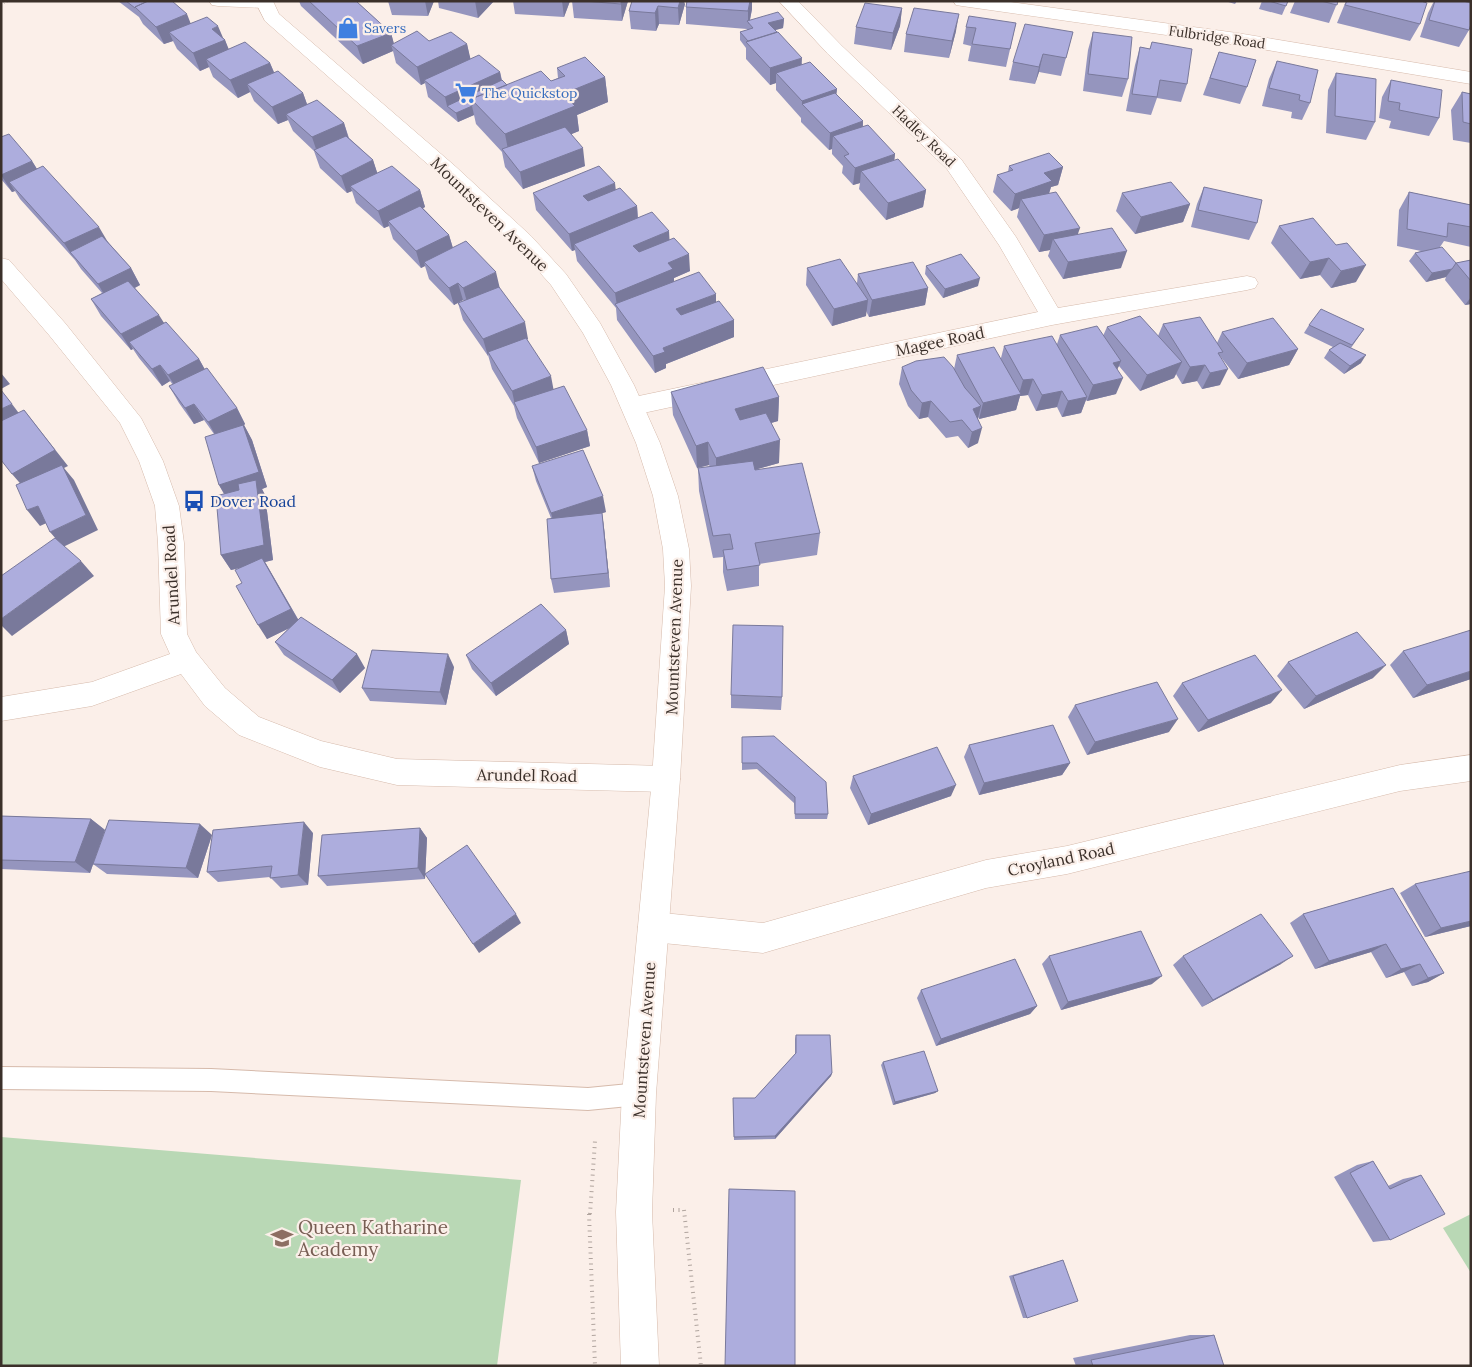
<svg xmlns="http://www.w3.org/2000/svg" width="1472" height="1367" viewBox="0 0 1472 1367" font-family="Lora,serif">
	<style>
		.green { fill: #b9d8b5 }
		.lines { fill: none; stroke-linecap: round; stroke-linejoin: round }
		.lane-casing { stroke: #d6baab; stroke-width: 2 }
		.street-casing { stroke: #d6baab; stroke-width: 1 }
		.secondary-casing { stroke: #d6baab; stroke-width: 1 }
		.path-far1 { stroke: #b0a49e; stroke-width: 2.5; stroke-dasharray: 0.5 2.5; stroke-linecap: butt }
		.path { stroke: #b0a49e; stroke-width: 4; stroke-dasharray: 1 4.5; stroke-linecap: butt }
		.lane { fill: #fff; fill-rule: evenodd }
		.street { fill: #fff; fill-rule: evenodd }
		.secondary { fill: #fff; fill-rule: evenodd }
		.wall { fill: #9595be }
		.shaded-wall { fill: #79799b }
		.building { fill: #adaddd; stroke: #79799b }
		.labels { text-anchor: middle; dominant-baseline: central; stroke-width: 4.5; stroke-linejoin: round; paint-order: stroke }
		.far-shop-label { font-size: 14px; fill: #366cbe; stroke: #fbefe9; text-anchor: start }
		.far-street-label { font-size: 14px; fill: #3b302a; stroke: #fbefe9 }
		.street-label { font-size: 16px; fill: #3b302a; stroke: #fbefe9 }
		.transit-label { font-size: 16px; fill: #164399; stroke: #fbefe9; text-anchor: start }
		.near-education-label { font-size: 19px; fill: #785e54; stroke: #fbefe9; text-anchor: start }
	</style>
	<rect width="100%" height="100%" fill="#fbefe9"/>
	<path class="green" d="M1,1137L521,1180L497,1366H1Z
		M1471,1214V1273L1443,1228Z"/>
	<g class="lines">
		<g class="lane-casing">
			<path id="lane" d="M1,1067L211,1069L588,1088L639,1083L647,1086L650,1094L647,1102L639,1105L588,1110L211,1091L1,1089Z"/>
		</g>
		<g class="street-casing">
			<path id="street" d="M209,1H272L273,3L270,7L264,8L218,6L212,5Z
				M779,1H798L842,46L961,159L1016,237L1058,308L1247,276L1255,278L1258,283L1255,288L1247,290L1052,325L634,415L626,412L622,406L626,400L634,397L1038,312L999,245L947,169L828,54Z
				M1,258L9,260L65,323L141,418L163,461L179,506L184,543L187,634L196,652L225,688L259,717L321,741L397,759L666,766L676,770L680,779L676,788L666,792L397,785L320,767L239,735L205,706L181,674L92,706L1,721V697L92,682L170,654L161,634L158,543L155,506L139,461L120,423L49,335L1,279Z
				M1471,755V781L1400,791L1067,874L986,888L763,953L653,942L642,938L638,927L642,916L653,912L763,923L986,860L1067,846L1400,765Z"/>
		</g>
		<g class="secondary-casing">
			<path id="secondary" d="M255,1H273L279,14L455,166L531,236L566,274L600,323L634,385L660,443L678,496L689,549L691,586L680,779L656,1094L652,1212L659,1366H621L616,1212L622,1094L652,779L665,586L663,549L653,496L636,443L611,385L583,333L551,285L516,246L440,175L265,21Z
				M953,1H1003L1237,33L1471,72V84L1237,45L962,6L956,5Z"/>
		</g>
		<path class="path-far1" d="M1,4L8,1"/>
		<path class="path" d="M673,1210H684L701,1366
			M589,1214L595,1366
			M590,1214L595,1141"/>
		<use href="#lane" class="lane"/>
		<use href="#street" class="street"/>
		<use href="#secondary" class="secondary"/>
	</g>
	<path class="wall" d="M118,1H172L190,23L223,38L225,40L228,49L270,63L274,72L303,93L307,104L344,123L349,138L373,160L377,173L420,190L425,207L423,208L449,235L453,248L500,289L528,339H527L553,389L587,430L590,446L539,463L517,418L514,406L492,369L488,355V356L463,320L458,303L464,301L463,300L454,305L429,279L425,266L421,268L393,239L389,226L384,228L356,203L352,191L347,193L320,168L314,151L293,131L288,120L278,124L254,101L250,92L238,98L213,77L209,67L200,71L177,49L173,41L164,44L143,24L139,17Z
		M299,1H356L391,33L394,44L429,41L467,44L470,59L500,72L502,80L507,85L551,81L558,78L557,68L605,77L608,102L577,115L579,131L571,134L585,166L523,189L505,167L502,152L476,124L474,115L458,122L428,97L425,83L421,85L396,63L393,51L363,64L301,6Z
		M388,1H434L428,16L392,15Z
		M438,1H494L478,18L439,8Z
		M513,1H570L564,17L515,14Z
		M572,1H628L622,21L574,18Z
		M632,1L685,4L679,25L659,24L656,31L631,29L629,11Z
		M687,1H752V9L750,20L784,19L783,28L775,30L802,64L837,89L836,94L863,121V126L895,154L894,161L926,190L923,207L886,220L859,189L860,183L853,185L842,173L843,166L832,154V149L829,150L801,122V118L776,90V83L770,85L746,59V48L740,40V32L747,30V29L686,24V7Z
		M1225,1H1237L1235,4Z
		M1262,1H1288L1282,15L1259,9Z
		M1295,1H1338L1329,23L1290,13Z
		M1346,1H1421L1420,24L1410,41L1337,23Z
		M1434,1H1463L1469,30L1459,47L1420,37L1428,13Z
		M902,8L900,26L891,50L854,44L856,27Z
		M1016,23L1006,67L968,61L971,46L963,44L966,27Z
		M956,31L949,58L904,52L906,34Z
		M1073,32L1061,76L1039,72L1035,84L1009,80L1013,62Z
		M1093,32L1128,79L1122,97L1083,91L1088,50Z
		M1152,42L1187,84L1181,102L1157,98L1151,115L1126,111L1135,65L1140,47L1150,49Z
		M1219,52L1247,87L1240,104L1203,95Z
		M1277,61L1310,103L1302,120L1291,118L1292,112L1262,106L1269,79Z
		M1336,73L1375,122L1366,140L1326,133L1328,90Z
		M1391,80L1439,118L1429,136L1389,128L1391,121L1379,118L1382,97Z
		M1462,92L1471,94V143L1453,140L1451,110Z
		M1,137L32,161L37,169L108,242L131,268L140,285L135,288L164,323L199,359L205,370L237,408L245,424L244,425L252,440L267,487L262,489L265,495L273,560L265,562L298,619L365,668L340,693L284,655L275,642L289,628L267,639L242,583L243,567L231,570L221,555L224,494L219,485L214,434L204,420L194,424L179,403L169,386L173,385L170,381L162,386L139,358L133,349L131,350L101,316L91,299L102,293L81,269L75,260L20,199L15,191L12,192L1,179Z
		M1009,166L1063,167L1058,185L1051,187L1049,194L1078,234L1121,268L1063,279L1048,256L1050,250L1039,252L1017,217L1019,208L1011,211L993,192L997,175L1008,172Z
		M1204,187L1257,223L1249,240L1191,227L1197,204Z
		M616,190L637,206L638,218L670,240L690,271L674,278V282L716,302L734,320V337L666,364V368L655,373L617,320L616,308L577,261L575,250L572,251L536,210L533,193Z
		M1409,192L1471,205V247L1444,241L1440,247L1456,263L1471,260V304L1465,305L1445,280L1446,277L1426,282L1409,261L1415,253L1421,251L1397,246L1399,210Z
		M1122,193L1190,204L1183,222L1135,234L1116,211Z
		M1313,218L1356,282L1331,288L1320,275L1300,279L1271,243L1279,226Z
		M926,266L978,286L943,298L925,274Z
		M807,268L857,283L858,274L928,288L925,305L869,317L866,311V316L832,326L806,285Z
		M1163,324L1217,343L1222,332L1298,349L1289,365L1238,379L1220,356V385L1202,389L1197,381L1182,384L1176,374L1174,378L1140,391L1119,366L1117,369L1116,394L1087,401L1086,400L1081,413L1062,417L1057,407L1036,411L1028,395L1020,396L1016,410L979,419L978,417V443L968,448L958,436L946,438L928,417L919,419L908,406L899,384L902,367L954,369L957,355L1001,358L1004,346L1057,344L1060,335L1103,336L1107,327L1158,336Z
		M1309,325L1364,329L1351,348L1361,363L1344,374L1324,358L1329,350L1333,347L1304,333Z
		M671,392L779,397L778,421L771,423L779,463L757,469L820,533L817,555L759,564V586L727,591L723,572V557L713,558L699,491L698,468L710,467L709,465L697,468L673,415Z
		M532,466L606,512L602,513L604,528L610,587L554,593L551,579V518L536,481Z
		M566,630L569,644L496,696L472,669L466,655Z
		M1403,651L1471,679L1413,698L1390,665Z
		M1288,662L1373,678L1304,709L1277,676Z
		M454,667L446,705L370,701L362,688Z
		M1182,683L1271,703L1198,732L1173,696Z
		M731,695L782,697L781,710L731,708Z
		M1075,705L1169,732L1087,755L1068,717Z
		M742,737L828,814L827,819H795L794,803L757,769L742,770Z
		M969,745L1070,763L1062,775L979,795L964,757Z
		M853,776L951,796L868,825L850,788Z
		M1,816L91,819L105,830L90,873L1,869Z
		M420,828L427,838L425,879L327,886L318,876Z
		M313,833L308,885L281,888L270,877L218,882L207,872Z
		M212,835L198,878L107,874L93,864Z
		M1415,884L1471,926L1425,937L1400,893Z
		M1393,888L1444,973L1428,982L1412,986L1404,972L1386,978L1371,952L1315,969L1290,923L1303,914Z
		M1049,956L1152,984L1061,1010L1042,964Z
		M1183,956L1281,964L1202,1007L1173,965Z
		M921,990L1037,1006L1030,1014L936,1046L917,998Z
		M796,1035L832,1073L831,1076L775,1139L734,1140L733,1098H755L795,1054V1039Z
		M883,1062L938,1091L935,1093L893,1105L881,1065Z
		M1373,1161L1388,1186L1403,1179L1421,1175L1390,1240L1373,1242L1334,1177L1357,1165Z
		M1063,1260L1027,1318H1023L1009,1276Z
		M1190,1335H1214L1224,1366H1076L1073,1358Z"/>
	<path class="shaded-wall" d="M425,1H434L428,16Z
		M475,1H494L478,18Z
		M562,1H570L564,17Z
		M621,1H628L622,21L621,4Z
		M680,1H684L685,4L679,25L678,8Z
		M750,1H752V9L749,24L748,23V11Z
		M658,6L659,24L656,31L655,13Z
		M902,8L900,26L891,50L893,33Z
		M187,14L194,32H169L173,41L164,44L156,27Z
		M959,14L956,31L949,58L952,41Z
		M784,19L783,28L768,32V23Z
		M218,26L224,40H225L232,57L206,59L209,67L200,71L193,53L212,29Z
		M391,33L395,48L391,45L393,51L363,64L357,46Z
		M467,44L471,61L424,80L425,83L421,85L417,67Z
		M1043,54L1039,72L1035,84L1039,67Z
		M802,58L801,75L776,73V83L770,85V68Z
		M270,63L277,80L247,84L250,92L238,98L230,80Z
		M500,72L503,89L447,106L445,97Z
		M605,77L608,102L577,115L579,131L510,160L505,134L563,94Z
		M837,89L835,107L802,104V101Z
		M303,93L309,110L286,114L288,120L278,124L272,107Z
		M472,106L474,115L458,122L456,113Z
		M863,121L862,138L833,136L832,149L829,150L830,133Z
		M344,123L349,140L318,155L312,137Z
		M583,148L585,166L523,189L520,172Z
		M895,154L893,171H861L860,183L853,185L855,168Z
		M373,160L379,178L350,186L352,191L347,193L341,176Z
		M32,161L43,179L9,182L15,191L12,192L1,175Z
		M1063,167L1058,185L1051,187L1047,199H1021L1019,208L1011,211L1015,194L1044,173Z
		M615,183L617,200L586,213L583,196Z
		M420,190L425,207L391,225L388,221L389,226L384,228L378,211Z
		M926,190L923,207L886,220L888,203Z
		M1190,204L1183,222L1135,234L1141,217Z
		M637,206L638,223L574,244L575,250L572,251L569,234Z
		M99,227L109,244L70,252L75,260L64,243Z
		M1080,228L1074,245L1053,239L1050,250L1039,252L1044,235Z
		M669,231L670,248L635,263L633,246Z
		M449,235L454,252L424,262L425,266L421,268L416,251Z
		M1127,251L1121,268L1063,279L1068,262Z
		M689,254L690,271L674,278V286L617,306L615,293L668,263Z
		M1329,258L1320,275L1300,279L1310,262Z
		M1366,265L1356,282L1331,288L1341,271Z
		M131,268L140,285L108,301L98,284Z
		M1452,269L1446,277L1426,282L1432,273Z
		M496,272L500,289L468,305L463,288Z
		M980,278L978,286L943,298L945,289Z
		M458,283L463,300L454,305L449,288Z
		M928,288L925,305L869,317L872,300Z
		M716,294V310L677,325L676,309Z
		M1471,297V304L1465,305Z
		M868,300L866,316L832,326L834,309Z
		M159,315L169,331L129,342L133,349L131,350L121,334Z
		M734,320V337L666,364V368L655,373L653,356L663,348Z
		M525,322L528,339L489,355L488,352V356L483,339Z
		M1298,349L1289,365L1238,379L1247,363Z
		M1366,355L1361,363L1344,374L1350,366Z
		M199,359L208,375L178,391L168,375Z
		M1121,361L1114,377L1113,363Z
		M1182,362L1174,378L1140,391L1147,375Z
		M160,365L170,381L162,386L152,369Z
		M1205,365L1197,381L1182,384L1190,367Z
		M1228,369L1220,385L1202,389L1210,373Z
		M1,373L10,384L1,389Z
		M551,376L554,392L515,405L512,391Z
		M1123,378L1116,394L1087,401L1093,385Z
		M1033,379L1028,395L1020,396L1016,410L979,419L983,403L1019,394L1023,380Z
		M1062,391L1057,407L1036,411L1042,395Z
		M779,397L778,421L735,433V409Z
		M1087,397L1081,413L1062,417L1068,401Z
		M931,401L928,417L919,419L922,403Z
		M12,404L24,420L1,432V409Z
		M194,404L204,420L194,424L185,408Z
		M981,406L977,422L973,409Z
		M237,408L245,424L244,425L252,440L267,487L262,489L265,495L273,560L265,562L300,623L267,639L258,625L264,562L231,570L221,555L228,500L219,485L217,438L208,422Z
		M24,410L68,466L64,468L74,480L98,530L63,547L50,532L86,515L25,489L12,474Z
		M982,428L978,443L968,448L972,432Z
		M587,430L590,446L539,463L536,447Z
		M780,440L779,463L716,481V458Z
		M708,442L709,465L697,468L696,446Z
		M603,496L606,512L555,528L551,513Z
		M38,506L51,521L40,526L27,510Z
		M602,513L604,528L610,587L608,573Z
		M81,561L94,576L12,636L1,625V619Z
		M566,630L569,644L496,696L491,683Z
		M357,654L365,668L340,693L332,680Z
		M448,654L454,667L446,705L440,692Z
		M1386,665L1373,678L1304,709L1316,696Z
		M1471,671V679L1413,698L1427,685Z
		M1282,690L1271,703L1198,732L1208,720Z
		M1178,719L1169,732L1087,755L1095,742Z
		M1070,763L1062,775L979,795L984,783Z
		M956,785L951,796L868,825L871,814Z
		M91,819L105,830L90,873L75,862Z
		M304,822L313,833L308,885L298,875Z
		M200,824L212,835L198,878L186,868Z
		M420,828L427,838L425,879L418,868Z
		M516,914L521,923L479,953L473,944Z
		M1471,921V926L1425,937L1441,928Z
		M1386,944L1371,952L1315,969L1329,961Z
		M1293,956L1281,964L1202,1007L1213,1000Z
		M1420,964L1404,972L1386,978L1401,969Z
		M1444,973L1428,982L1412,986L1428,978Z
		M1162,976L1152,984L1061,1010L1068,1002Z
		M1037,1006L1030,1014L936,1046L941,1039Z
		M832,1073L831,1076L775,1139V1136Z
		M938,1091L935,1093L893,1105L895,1102Z"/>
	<path class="building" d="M126,1H148L135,7V8Z
		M148,1H172L187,14L156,27L135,7Z
		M309,1H356L391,33L357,46Z
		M583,1H621V4Z
		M632,1H680L678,8L658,6L655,13L629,11Z
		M687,1H750L748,11L686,7Z
		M1269,1H1288L1286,6Z
		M1321,1H1338L1337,5Z
		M1347,1H1421L1427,3L1420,24L1345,5Z
		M1435,1H1463L1471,3V24L1469,30L1429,20Z
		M865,3L902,8L893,33L856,27Z
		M914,8L959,14L952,41L906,34Z
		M778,12L784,19L768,23L777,32L748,41L740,32L753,28L747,21Z
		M969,16L1016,23L1010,49L972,44L976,28L966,27Z
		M207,17L218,26L212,29L225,40L193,53L169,32Z
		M1025,24L1073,32L1066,58L1043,54L1039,67L1013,62Z
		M417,31L429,41L451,32L467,44L417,67L391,45Z
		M778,32L802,58L770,68L746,42Z
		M1093,32L1132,37L1128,79L1088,74Z
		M245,42L270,63L230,80L206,59Z
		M1152,42L1192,49L1187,84L1160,80L1157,97L1132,94L1140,47L1150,49Z
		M1219,52L1256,60L1247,87L1210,78Z
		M479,55L500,72L445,97L424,80Z
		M585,57L605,77L563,94L575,106L505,134L471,99L541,71L551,81L565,76L557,68Z
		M1277,61L1318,70L1310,103L1299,100L1300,95L1269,88Z
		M810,62L837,89L802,101L776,73Z
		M278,71L303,93L272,107L247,84Z
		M1336,73L1376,79L1375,122L1335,116Z
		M502,80L507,85L471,99L472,106L456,113L447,106Z
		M1391,80L1442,90L1439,118L1399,110L1400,103L1388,101Z
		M1462,92L1471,94V124L1463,122Z
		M835,93L863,121L830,133L802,104Z
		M317,100L344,123L312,137L286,114Z
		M868,125L895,154L855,168L844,156L849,154L833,136Z
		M565,127L583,148L520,172L502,149Z
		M9,134L32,161L1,175V137Z
		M346,136L373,160L341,176L314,150Z
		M1049,153L1063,167L1044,173L1052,181L1015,194L997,175L1013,170L1009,166Z
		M898,159L926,190L888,203L861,171Z
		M43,166L99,227L64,243L9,182Z
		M392,166L420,190L378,211L350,186Z
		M599,166L615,183L583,196L588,201L620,188L637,206L569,234L533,193Z
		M1171,182L1190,204L1141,217L1122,193Z
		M1204,187L1262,200L1257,223L1198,210Z
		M1056,192L1080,228L1044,235L1021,199Z
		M1409,192L1471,205V227L1448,223L1447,237L1407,229Z
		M420,206L449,235L416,251L388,221Z
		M652,212L669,231L633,246L639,252L674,238L689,254L668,263L673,269L615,293L574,244Z
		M1313,218L1336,245L1347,243L1366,265L1341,271L1329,258L1310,262L1279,226Z
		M1112,228L1127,251L1068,262L1053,239Z
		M102,236L131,268L98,284L70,252Z
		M466,241L496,272L463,288L458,283L449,288L424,262Z
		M1442,247L1456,263L1452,269L1432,273L1415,253Z
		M961,254L980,278L945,289L926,266Z
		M840,259L868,300L834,309L807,268Z
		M1471,260V281L1456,263Z
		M913,262L928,288L872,300L858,274Z
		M699,272L716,294L676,309L681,315L719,301L734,320L663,348L665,352L653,356L615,304Z
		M128,281L159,315L121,334L91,299Z
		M499,287L525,322L483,339L458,303Z
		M1321,309L1364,329L1352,345L1309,325Z
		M1140,316L1182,362L1147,375L1107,327Z
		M1200,317L1223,352L1218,353L1228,369L1210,373L1205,365L1190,367L1163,324Z
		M1273,318L1298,349L1247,363L1222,332Z
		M166,322L199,359L168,375L160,365L152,369L129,342Z
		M1097,326L1121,361L1113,363L1123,378L1093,385L1060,335Z
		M1052,336L1087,397L1068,401L1062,391L1042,395L1033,379L1023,380L1004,346Z
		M526,338L551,376L512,391L488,352Z
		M1340,343L1366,355L1350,366L1329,350Z
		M994,347L1021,394L983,403L957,355Z
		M944,357L953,367L965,388L981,406L973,409L982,428L972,432L962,420L950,422L931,401L922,403L911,390L902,367L916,361Z
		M763,367L779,397L735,409L740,420L766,413L780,440L716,458L708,442L696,446L671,392Z
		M207,368L237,408L208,422L194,404L185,408L169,386Z
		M564,386L587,430L536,447L514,402Z
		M1,390L12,404L1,409Z
		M24,410L55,450L12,474L1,460V421Z
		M243,425L259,472L219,485L205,437Z
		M583,450L603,496L551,513L532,466Z
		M753,461L755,470L802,463L820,533L755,543L760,565L727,570L723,550L733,549L730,534L713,536L698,468Z
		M62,465L86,515L50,532L38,506L27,510L16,485Z
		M256,480L264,545L221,555L216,496L239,490L238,484Z
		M602,513L608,573L551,579L547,519Z
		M55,538L81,561L1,619V576Z
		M262,558L291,609L258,625L236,586L242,583L235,570Z
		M541,604L566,630L491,683L466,655Z
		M301,617L357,654L332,680L275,642Z
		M733,625L783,626L782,697L731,695Z
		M1471,630V671L1427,685L1403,651Z
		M1357,632L1386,665L1316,696L1288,662Z
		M372,650L448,654L440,692L362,688Z
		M1255,655L1282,690L1208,720L1182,683Z
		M1157,682L1178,719L1095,742L1075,705Z
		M1053,725L1070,763L984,783L969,745Z
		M774,736L826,782L828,814H795V797L757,763H742V737Z
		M937,747L956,785L871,814L853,776Z
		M1,816L91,819L75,862L1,860Z
		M109,820L200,824L186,868L93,864Z
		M304,822L298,875L270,878L272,866L207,872L213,830Z
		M420,828L418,868L318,876L322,835Z
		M467,845L516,914L473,944L425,874Z
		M1471,871V921L1441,928L1415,884Z
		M1393,888L1444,973L1428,978L1420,964L1401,969L1386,944L1329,961L1303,914Z
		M1261,914L1293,956L1213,1000L1183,956Z
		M1141,931L1162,976L1068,1002L1049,956Z
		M1015,959L1037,1006L941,1039L921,990Z
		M796,1035H830L832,1073L775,1136L734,1137L733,1098H755L796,1053Z
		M924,1051L938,1091L895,1102L883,1062Z
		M1373,1161L1390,1189L1421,1175L1445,1214L1390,1240L1350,1173Z
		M729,1189L795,1191V1366H725Z
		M1063,1260L1078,1301L1027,1318L1013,1276Z
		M1214,1335L1224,1366H1093L1091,1360Z"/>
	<defs>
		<g id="shop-bare" transform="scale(1.725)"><path d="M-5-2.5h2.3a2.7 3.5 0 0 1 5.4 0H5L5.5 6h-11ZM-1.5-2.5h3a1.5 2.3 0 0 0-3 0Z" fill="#3f7fe0" stroke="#fbefe9" stroke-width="2.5" paint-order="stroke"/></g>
		<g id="supermarket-bare" transform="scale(1.725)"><path d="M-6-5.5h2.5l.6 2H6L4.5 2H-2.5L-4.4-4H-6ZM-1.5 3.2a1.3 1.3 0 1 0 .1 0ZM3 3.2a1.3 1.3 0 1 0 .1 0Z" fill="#3f7fe0" stroke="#fbefe9" stroke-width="2.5" paint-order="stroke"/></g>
		<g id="bus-bare" transform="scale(1.725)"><path d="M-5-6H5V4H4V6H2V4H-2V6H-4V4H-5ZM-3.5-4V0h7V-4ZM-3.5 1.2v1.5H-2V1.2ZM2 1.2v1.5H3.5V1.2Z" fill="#1a4fb4" stroke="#fbefe9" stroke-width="2.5" paint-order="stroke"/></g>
		<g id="school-bare" transform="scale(1.725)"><path d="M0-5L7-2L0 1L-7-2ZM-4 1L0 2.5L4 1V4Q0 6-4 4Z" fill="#8d6e63" stroke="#fbefe9" stroke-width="2.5" paint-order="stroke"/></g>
	</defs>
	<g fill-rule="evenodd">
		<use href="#shop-bare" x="348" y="28"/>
		<use href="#supermarket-bare" x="466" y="93"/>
		<use href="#bus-bare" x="194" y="501"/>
		<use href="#school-bare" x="282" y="1238"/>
	</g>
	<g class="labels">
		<g class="far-shop-label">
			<text x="364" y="28">Savers</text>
			<text x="482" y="93">The Quickstop</text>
		</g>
		<g class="far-street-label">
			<text transform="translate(1217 37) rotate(8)">Fulbridge Road</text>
			<text transform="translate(924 136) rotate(44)">Hadley Road</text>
		</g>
		<g class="street-label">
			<text transform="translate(490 214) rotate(44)">Mountsteven Avenue</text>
			<text transform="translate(940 341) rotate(-12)">Magee Road</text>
			<text transform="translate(171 575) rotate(-93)">Arundel Road</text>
			<text transform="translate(674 637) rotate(-88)">Mountsteven Avenue</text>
			<text transform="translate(527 775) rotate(1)">Arundel Road</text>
			<text transform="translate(1061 859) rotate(-12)">Croyland Road</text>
			<text transform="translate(644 1040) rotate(-86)">Mountsteven Avenue</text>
		</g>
		<g class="transit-label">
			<text x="210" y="501">Dover Road</text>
		</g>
		<g class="near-education-label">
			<text x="298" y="1227">Queen Katharine<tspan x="298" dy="22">Academy</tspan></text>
		</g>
	</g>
	<rect width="1472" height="1367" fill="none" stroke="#3b302a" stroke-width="5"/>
</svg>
